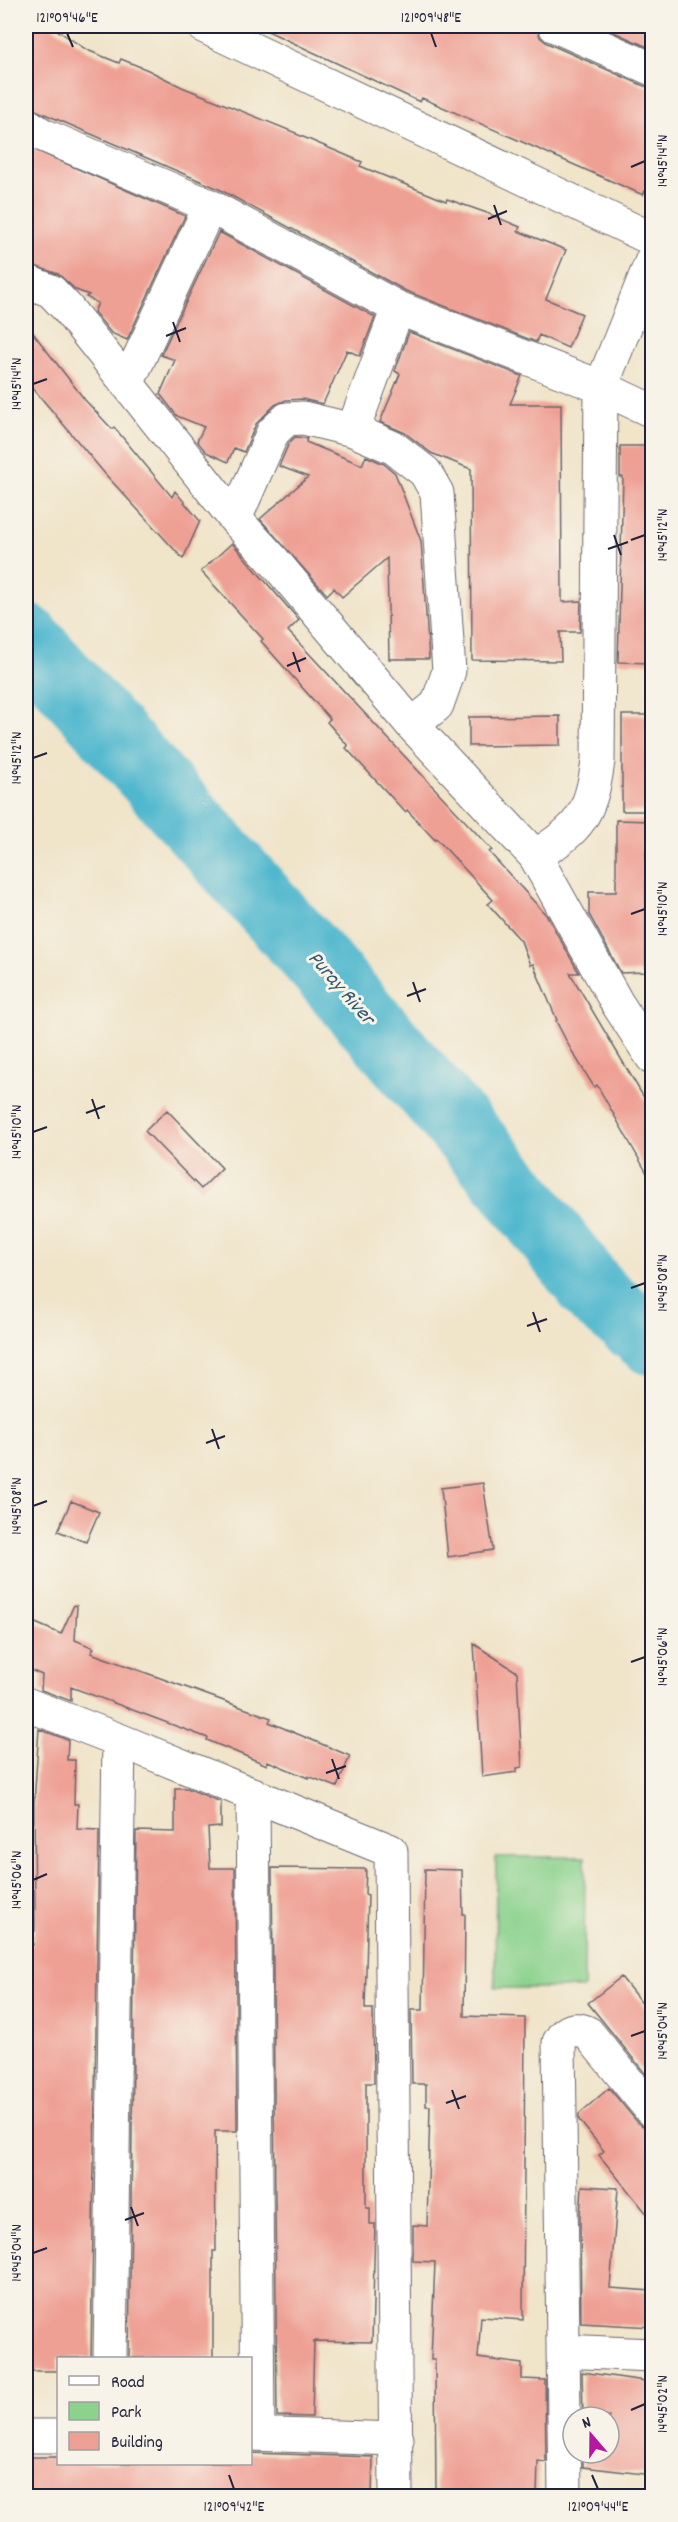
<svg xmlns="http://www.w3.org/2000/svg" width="678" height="2522" viewBox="0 0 678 2522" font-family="Dekko,sans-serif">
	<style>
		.green { fill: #8bd28d; stroke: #567a64; stroke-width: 1.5 }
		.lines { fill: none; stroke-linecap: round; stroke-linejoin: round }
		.river { stroke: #4fb7ce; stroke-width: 69 }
		.building { fill: #efa094 }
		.minor-casing { stroke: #6a666d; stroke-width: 35 }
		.tertiary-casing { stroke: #6a666d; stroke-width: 35 }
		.minor { stroke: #fff; stroke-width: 33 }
		.tertiary { stroke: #fff; stroke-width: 33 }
		.ticks { fill: none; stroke: #22223b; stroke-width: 2 }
		.labels { text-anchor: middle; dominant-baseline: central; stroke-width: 6; stroke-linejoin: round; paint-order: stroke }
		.water-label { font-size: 21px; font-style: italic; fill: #32566e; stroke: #f7f3e8 }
		.neatline { fill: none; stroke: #22223b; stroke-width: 2 }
		.ticks-label { font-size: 15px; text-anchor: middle; fill: #22223b }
	</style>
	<rect width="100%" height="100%" fill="#f7f3e8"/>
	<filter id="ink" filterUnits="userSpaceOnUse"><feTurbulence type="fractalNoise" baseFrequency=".0167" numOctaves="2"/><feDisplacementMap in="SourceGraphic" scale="12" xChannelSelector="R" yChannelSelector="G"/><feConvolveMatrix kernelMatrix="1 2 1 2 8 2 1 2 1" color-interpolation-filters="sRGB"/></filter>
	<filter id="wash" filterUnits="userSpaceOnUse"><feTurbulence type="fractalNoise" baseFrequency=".008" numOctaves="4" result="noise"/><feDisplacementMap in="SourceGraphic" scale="24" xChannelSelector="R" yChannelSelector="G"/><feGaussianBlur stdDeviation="1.35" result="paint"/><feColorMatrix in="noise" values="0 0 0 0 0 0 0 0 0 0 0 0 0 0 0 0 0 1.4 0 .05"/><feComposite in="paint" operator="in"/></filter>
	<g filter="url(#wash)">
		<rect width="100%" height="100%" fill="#f0e4c9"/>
		<path class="green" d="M496,1857H585L584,1988H495Z"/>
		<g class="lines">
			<path class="river" d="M26,638L321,966L509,1183L598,1297L652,1341"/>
		</g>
		<g id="blocks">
			<path class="building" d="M26,26H51L87,50L119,63L121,59L148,70L182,87L296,133V134L362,162L360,166L446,201L447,199L487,213L520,227L518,231L566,250L546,299L582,314L568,348L539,335L536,342L406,291L219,189L26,106Z
				M257,26H537L540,37L547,43L644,86L652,87V194L645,191L643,195L422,98L420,102Z
				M600,26H652V49Z
				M26,146L185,216L127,340L111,333L94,312L98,303L86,297L89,295L76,290L58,274L26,263Z
				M219,232L375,317L360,356L347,350L323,404L302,399L286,400L275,405L256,424L244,452L234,448L228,462L206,452L197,441L204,427L177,416L160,394L175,360L161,355Z
				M26,324L85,400L112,429L114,427L172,497L175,491L200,521L183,559L106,475L26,380Z
				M409,332L522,376L510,404H561L562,602L581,601L580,632H560L561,661L472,660L471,469L431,453L405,433L380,422L400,374L395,371Z
				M295,437L307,438L306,442L362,465L366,456L384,464L395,473L421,541L429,659H389L387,558L342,597L334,588L327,595L260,519L308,477L279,466L289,443Z
				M620,446H652V663L618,662L623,477H620Z
				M232,543L299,620L288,631L492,850L489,852L547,916L579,973H570L652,1111V1182L597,1085L594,1087L570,1048L556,1021L557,1020L533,964L530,965L521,941L488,904L493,900L436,838L435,840L407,810L405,812L346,748L348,746L327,722L330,719L261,641L263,639L201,571Z
				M622,715H652V811H622Z
				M560,716V745L469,746V717Z
				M616,820L650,821V852H646V972L621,973L589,914V892H616Z
				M167,1110L222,1168L201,1189L145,1131Z
				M483,1483L493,1550L448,1557L441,1488Z
				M71,1501L99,1512L86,1542L58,1531Z
				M74,1605L77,1606L75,1640L94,1648L91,1653L271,1718L269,1722L350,1756L337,1787L308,1776V1778L268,1761L267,1765L207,1740L208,1738L71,1687V1701L41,1690L42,1675L26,1668V1619L61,1634Z
				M474,1644L517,1672L522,1767L517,1768V1772L482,1777Z
				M39,1729L68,1740L67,1760H75L74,1804H78L77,1829L99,1830L91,2358H58V2371H26V1944L33,1945V1931H35L34,1804Z
				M175,1788H187L221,1802V1827L208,1828L210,1868H235L237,2131H215L216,2251H213V2358H129L136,1831L175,1832Z
				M272,1868L366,1869L365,1894L368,1895L365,2009H373L374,2083H366V2208H370V2224H375L372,2342L314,2341L312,2417L277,2416Z
				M425,1869L462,1870L463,1914H465L464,2016L525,2018L523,2320L481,2317L478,2358L522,2364V2379L545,2380L546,2462L538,2461L537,2496H436L435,2360H431L435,2262L413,2261V2225L427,2226L430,2106H426V2084H412L411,2010H423Z
				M621,1977L652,2016V2082L588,2003Z
				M609,2088L638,2123L645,2128L652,2129V2220L599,2155L604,2151L579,2120V2114Z
				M582,2186L618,2188L610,2288L652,2291V2327L581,2323L580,2216Z
				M582,2372L652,2382V2475L583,2467V2453H609V2417H583Z
				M250,2453L373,2457L372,2496H26V2457H58V2463H250Z"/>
		</g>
	</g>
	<g filter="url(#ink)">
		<use href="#blocks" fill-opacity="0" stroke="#6a666d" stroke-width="1.5"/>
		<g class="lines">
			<g class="minor-casing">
				<path id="minor" d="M555,26L652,69
					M26,124L43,135L210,206L398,308L601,387L652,411
					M26,281L51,291L67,308L235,519L274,561L412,725L535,856L617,1003L652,1057
					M127,384L210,206
					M353,430L398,308
					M235,519L273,432L287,419L303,418L353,430L394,448L425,472L437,493L449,671L437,705L412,725
					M535,856C580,829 591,814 598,761L601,387L652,260
					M26,1704L119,1740L391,1851L396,2496
					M253,1794L258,2434
					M563,2351L652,2355
					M110,2358L119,1740
					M250,2434L397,2439
					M26,2436H58
					M565,2496L559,2042C566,2029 576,2027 588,2033L652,2111"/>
			</g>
			<g class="tertiary-casing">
				<path id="tertiary" d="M203,26L652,239"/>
			</g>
			<use href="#minor" class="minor"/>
			<use href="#tertiary" class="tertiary"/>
		</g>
	</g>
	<path class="ticks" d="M67,33L73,47M431,33L436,47M631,167L645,161M494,205L501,225M488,219L507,211M173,322L180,342M166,336L186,328M33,384L47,379M614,535L621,555M631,540L645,535M608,549L628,542M293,652L300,672M287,666L306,658M33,758L47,753M631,914L645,909M413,982L420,1002M407,996L426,989M92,1099L99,1119M86,1113L105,1106M33,1132L47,1127M631,1288L645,1283M533,1312L540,1332M527,1326L547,1319M212,1429L219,1449M206,1443L225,1436M33,1506L47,1501M631,1662L645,1657M332,1759L339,1779M326,1773L346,1766M33,1880L47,1874M631,2036L645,2031M452,2090L459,2109M446,2103L466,2096M131,2207L138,2226M125,2220L144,2213M33,2253L47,2248M631,2410L645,2404M229,2475L234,2489M592,2475L598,2489"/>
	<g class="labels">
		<g class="water-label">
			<text transform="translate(340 989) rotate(49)">Puray River</text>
		</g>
	</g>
	<rect width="678" height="2522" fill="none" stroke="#f7f3e8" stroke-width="66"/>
	<rect x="57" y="2357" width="195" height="108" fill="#f7f3e8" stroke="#a29fa3" stroke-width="1.5"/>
	<rect x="69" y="2376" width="30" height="9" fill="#ffffff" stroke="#a29fa3" stroke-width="1.5"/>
	<text x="111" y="2387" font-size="18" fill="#22223b">Road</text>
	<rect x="69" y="2402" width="30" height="18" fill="#8bd28d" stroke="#a29fa3" stroke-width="1.5"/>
	<text x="111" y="2417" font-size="18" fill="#22223b">Park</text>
	<rect x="69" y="2432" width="30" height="18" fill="#efa094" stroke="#a29fa3" stroke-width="1.5"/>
	<text x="111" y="2447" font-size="18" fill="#22223b">Building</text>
	<g transform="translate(591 2435) rotate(340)"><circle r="28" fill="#f7f3e8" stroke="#a29fa3" stroke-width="1.5"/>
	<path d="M0-4.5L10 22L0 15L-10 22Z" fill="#b5179e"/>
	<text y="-9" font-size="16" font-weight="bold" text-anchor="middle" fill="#22223b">N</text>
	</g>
	<rect x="33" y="33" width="612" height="2456" class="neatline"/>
	<g class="ticks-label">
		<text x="67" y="22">121°09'46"E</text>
		<text x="431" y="22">121°09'48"E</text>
		<text transform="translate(662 161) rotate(-90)" y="5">14°45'14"N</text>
		<text transform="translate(16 384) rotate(-90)" y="5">14°45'14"N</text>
		<text transform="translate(662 535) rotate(-90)" y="5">14°45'12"N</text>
		<text transform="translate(16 758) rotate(-90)" y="5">14°45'12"N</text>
		<text transform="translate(662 909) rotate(-90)" y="5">14°45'10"N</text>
		<text transform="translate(16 1132) rotate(-90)" y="5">14°45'10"N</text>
		<text transform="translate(662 1283) rotate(-90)" y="5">14°45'08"N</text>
		<text transform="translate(16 1506) rotate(-90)" y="5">14°45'08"N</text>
		<text transform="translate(662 1657) rotate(-90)" y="5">14°45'06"N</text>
		<text transform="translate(16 1880) rotate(-90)" y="5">14°45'06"N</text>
		<text transform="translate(662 2031) rotate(-90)" y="5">14°45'04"N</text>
		<text transform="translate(16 2253) rotate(-90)" y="5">14°45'04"N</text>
		<text transform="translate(662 2404) rotate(-90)" y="5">14°45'02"N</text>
		<text x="234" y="2511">121°09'42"E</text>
		<text x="598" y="2511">121°09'44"E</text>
	</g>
</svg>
